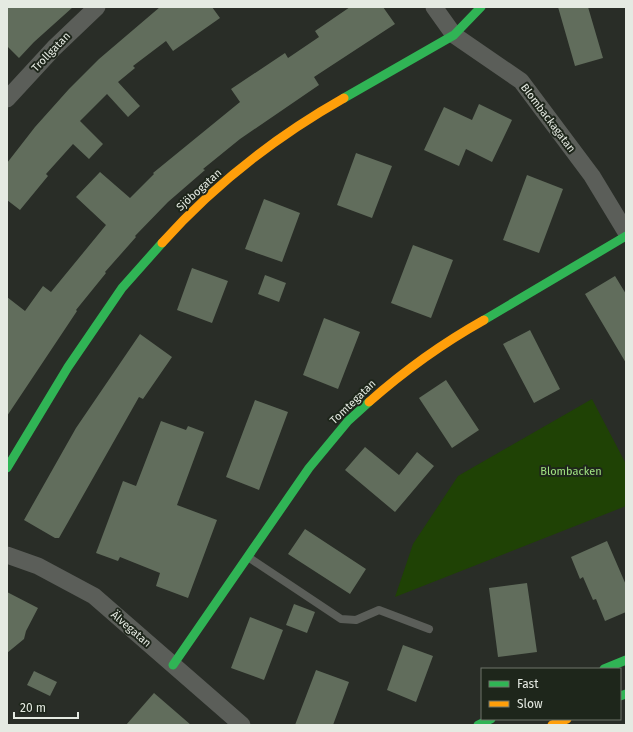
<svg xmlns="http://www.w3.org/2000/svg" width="633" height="732" viewBox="0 0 633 732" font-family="'Fira Sans',sans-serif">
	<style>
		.green { fill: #1f4205 }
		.building { fill: #616d5c }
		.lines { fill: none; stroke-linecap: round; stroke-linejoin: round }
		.lane { stroke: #5b5e59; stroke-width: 8 }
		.street { stroke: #5b5e59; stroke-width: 17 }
		.fast { stroke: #30b455; stroke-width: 9 }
		.slow { stroke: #ff9f0a; stroke-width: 9 }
		.labels { text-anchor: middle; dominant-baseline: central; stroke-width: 4; stroke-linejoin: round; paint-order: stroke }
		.street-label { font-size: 11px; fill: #e5eae2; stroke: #1e261b }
		.park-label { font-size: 11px; fill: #a0e181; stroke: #1e261b }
	</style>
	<rect width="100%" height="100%" fill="#292d27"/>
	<path class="green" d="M592,399L626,464V506L395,597L413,544L458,476Z"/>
	<path class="building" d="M7,7H73L34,42L19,58L7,46Z
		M160,7H212L220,18L173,51L166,41L133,66L135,68L118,82L140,106L128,117L107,94L80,121L103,144L89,159L73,144L46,174L48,176L20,210L7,200V163L35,127L69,89L99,59Z
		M350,7H383L395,24L314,77L319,85L240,139L203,169L205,170L168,202L135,236L136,237L105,272L106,273L76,310L77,311L7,416V297L25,311L43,286L51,292L106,225L76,197L100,172L130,198L154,174L153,173L240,102L231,89L285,53L288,58L319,37L315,31Z
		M558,7H588L603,58L575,66Z
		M479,104L512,120L492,162L466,149L459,166L424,150L444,107L472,120Z
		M356,153L392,166L372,218L337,205Z
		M527,175L563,189L539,253L503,240Z
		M264,199L300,213L282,262L245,249Z
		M413,245L453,260L431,318L391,303Z
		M192,268L228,281L212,323L177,310Z
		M265,275L286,283L279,302L258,294Z
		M615,276L626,294V363L585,294Z
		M324,318L360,332L338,389L303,375Z
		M530,330L560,389L534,403L503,344Z
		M140,334L172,357L143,399L139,397L59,538H55L24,520L76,428Z
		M446,380L479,430L452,448L419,398Z
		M255,400L288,412L259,490L226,477Z
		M161,421L186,430L188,426L204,432L177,505L217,520L188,598L156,586L160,573L120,557L118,561L96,553L123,481L136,486Z
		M365,447L399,475L417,452L434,466L395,512L345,470Z
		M305,529L366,569L350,594L288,554Z
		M607,541L626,585V612L605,621L596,599L593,600L583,577L580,579L571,557Z
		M527,583L537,652L498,657L489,588Z
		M7,592L38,608L26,631L24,639L7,653Z
		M294,604L315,612L307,633L286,625Z
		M250,617L283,630L264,680L231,668Z
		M403,645L433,656L416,702L387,690Z
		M316,670L349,682L333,725H295Z
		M34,671L57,682L50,696L27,685Z
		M154,693L191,725H126Z"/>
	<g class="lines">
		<path class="lane" d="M248,557L341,619L356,620L379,610L429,629"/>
		<path class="street" d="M434,7L454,35L521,81L592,176L626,232
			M7,99L54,48L97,7
			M7,555L38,566L94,596L242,725"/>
		<path class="fast" d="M344,98L454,35L481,7
			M484,320L626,236
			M7,468L68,367L122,288L162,243
			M173,665L309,468L348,421L369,402
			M604,669L626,660
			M620,696L626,694
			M478,725L491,719"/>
		<path class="slow" d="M162,243C213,186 277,136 344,98
			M369,402C404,371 443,343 484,320
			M552,725L567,719"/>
	</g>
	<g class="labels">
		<g class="street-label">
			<text transform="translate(51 52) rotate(-46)">Trollgatan</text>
			<text transform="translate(548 118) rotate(53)">Blombackagatan</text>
			<text transform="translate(199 190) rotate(-42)">Sjöbogatan</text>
			<text transform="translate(353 402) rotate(-44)">Tomtegatan</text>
			<text transform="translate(131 629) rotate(41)">Älvegatan</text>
		</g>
		<g class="park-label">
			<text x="571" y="471">Blombacken</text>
		</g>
	</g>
	<rect width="633" height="732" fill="none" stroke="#e5eae2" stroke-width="16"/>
	<rect x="481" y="668" width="140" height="52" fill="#1e261b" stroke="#6e746b"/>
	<rect x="489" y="681" width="20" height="6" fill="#30b455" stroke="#6e746b"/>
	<text x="517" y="688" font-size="12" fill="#e5eae2">Fast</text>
	<rect x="489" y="701" width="20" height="6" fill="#ff9f0a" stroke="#6e746b"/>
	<text x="517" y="708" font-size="12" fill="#e5eae2">Slow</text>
	<path d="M14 712v6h64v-6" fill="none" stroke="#e5eae2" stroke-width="2"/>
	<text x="20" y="712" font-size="12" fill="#e5eae2" stroke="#1e261b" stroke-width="3" paint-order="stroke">20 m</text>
</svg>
